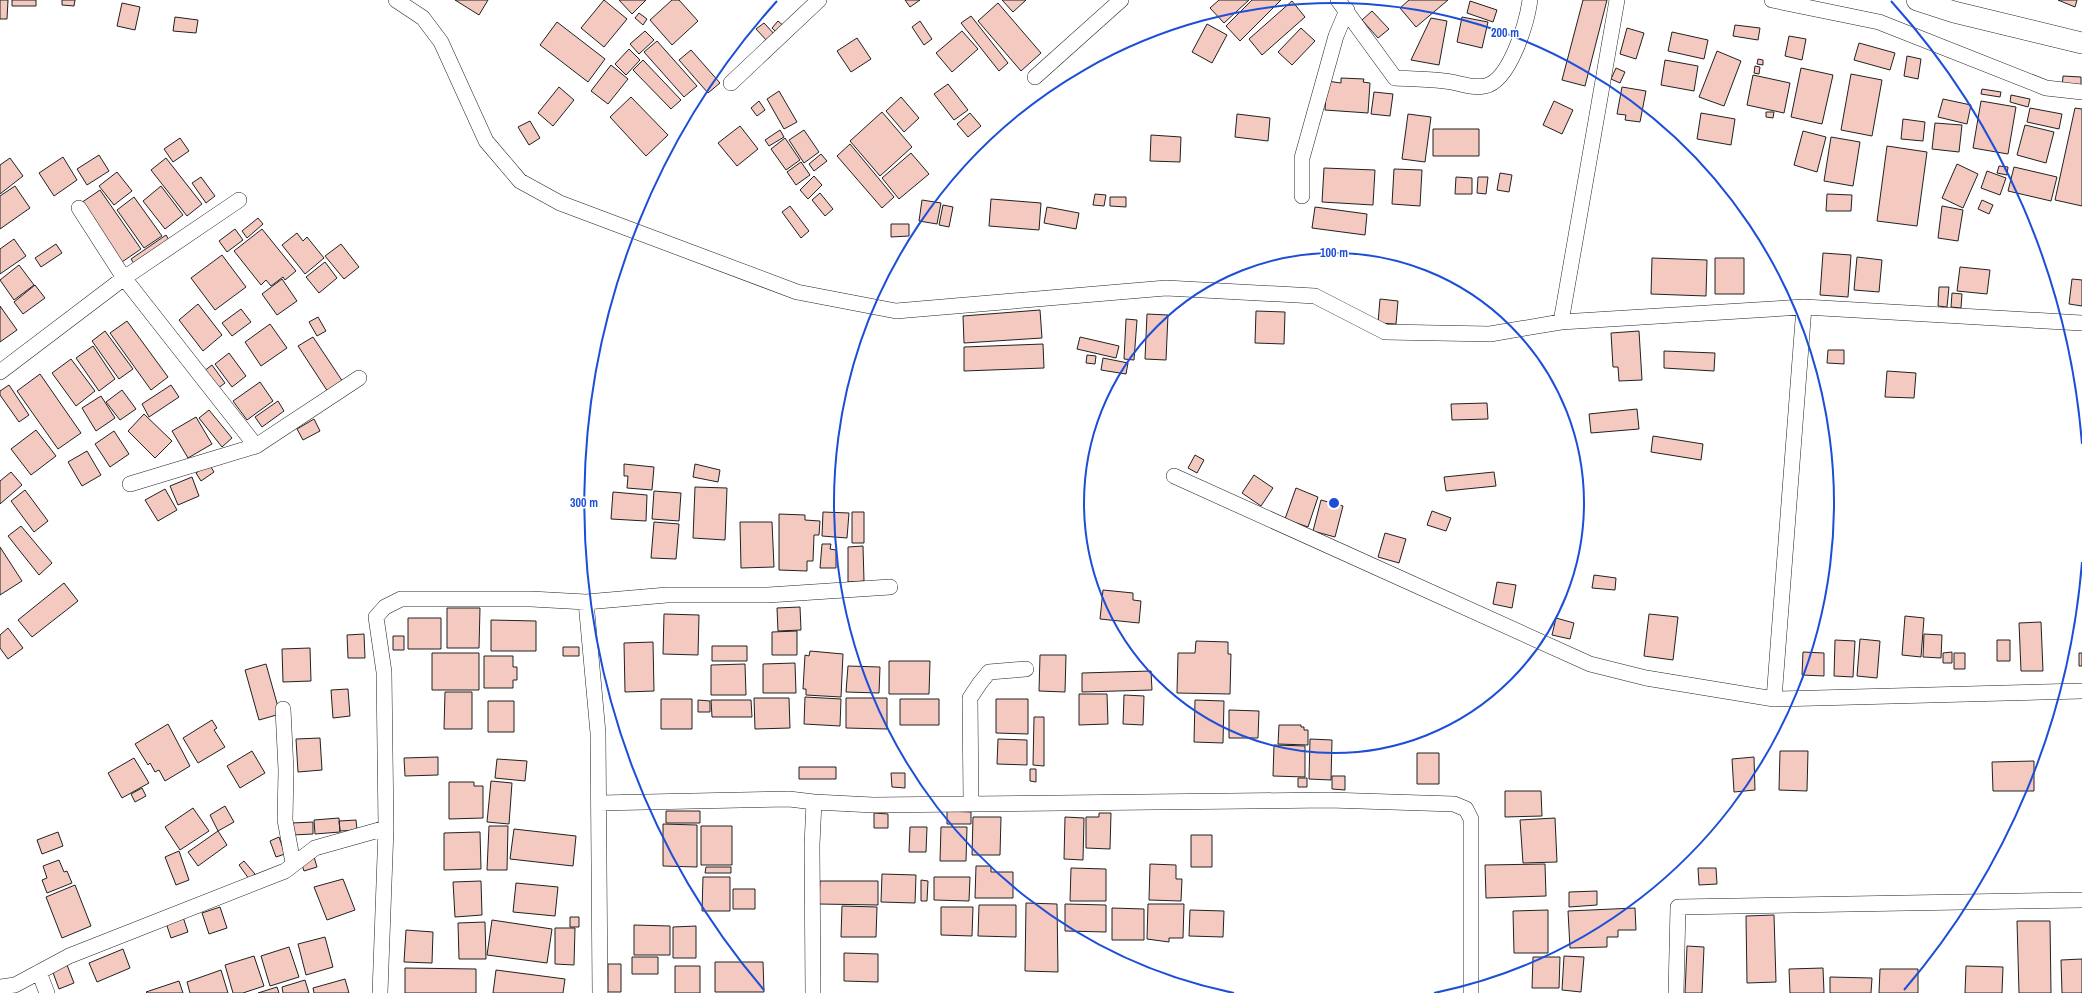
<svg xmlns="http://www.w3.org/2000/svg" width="2082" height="993" viewBox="0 0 2082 993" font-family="'Archivo Narrow',sans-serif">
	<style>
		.building { fill: #f3c9c0; stroke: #222 }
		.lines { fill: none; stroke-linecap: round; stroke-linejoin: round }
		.street-casing { stroke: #222; stroke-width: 16 }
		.secondary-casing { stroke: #222; stroke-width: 22 }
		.street { stroke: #fff; stroke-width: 15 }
		.secondary { stroke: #fff; stroke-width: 21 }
		.ring { fill: none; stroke: #1d4ed8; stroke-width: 2 }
		.centre { fill: #1d4ed8; stroke: #fff; stroke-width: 2 }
		.ring-label { font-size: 12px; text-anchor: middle; font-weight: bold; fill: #1d4ed8; stroke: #fff; stroke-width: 3; stroke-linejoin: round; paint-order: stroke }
	</style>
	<rect width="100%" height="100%" fill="#fff"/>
	<path class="building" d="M0,0H8L7,19H0Z
		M12,0H36V6H12Z
		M62,0H75L74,6L62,5Z
		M455,0H488L479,15Z
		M604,0L627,19L604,47L581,28Z
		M619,0H646L632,14Z
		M672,0H679L698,21L672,45L650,20Z
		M905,0H920L910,7Z
		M1002,0H1026L1013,12Z
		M1219,0H1249L1224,23L1210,8Z
		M1252,0H1281L1240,41L1226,26Z
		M1409,0H1448L1416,27L1400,8Z
		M1583,0H1607L1585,86L1562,80Z
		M2058,0H2077L2075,7Z
		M1292,1L1305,17L1262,55L1249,39Z
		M1470,1L1497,10L1493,22L1467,13Z
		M122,3L140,7L135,30L117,26Z
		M998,3L1041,53L1021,71L978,21Z
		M1372,11L1389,29L1378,38L1362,20Z
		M639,13L647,19L643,25L635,18Z
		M971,16L1008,63L999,71L961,23Z
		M175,17L198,20L196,33L173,31Z
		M1462,17L1488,22L1482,48L1457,42Z
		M1431,18L1447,21L1439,65L1411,60Z
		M778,21L785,27L778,34L772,28Z
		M920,21L932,39L924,45L912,27Z
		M557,22L605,59L588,82L540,45Z
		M764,23L776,36L769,43L756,29Z
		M1207,24L1227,35L1212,63L1192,52Z
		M1735,25L1760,28L1758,40L1733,36Z
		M1301,28L1315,41L1292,65L1278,52Z
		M1627,28L1644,33L1636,59L1620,54Z
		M645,31L654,40L639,54L630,44Z
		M962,31L978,49L952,72L936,53Z
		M1672,32L1708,40L1704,59L1668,51Z
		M1789,36L1806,39L1802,60L1785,56Z
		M857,38L871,59L851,72L837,51Z
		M657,41L697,86L684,97L644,52Z
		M1859,43L1895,53L1890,70L1854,60Z
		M629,49L640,60L626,75L615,64Z
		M691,50L720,83L708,93L679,60Z
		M1717,51L1741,61L1724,106L1699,97Z
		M1907,56L1921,59L1918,79L1904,76Z
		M1758,59L1763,60V65L1757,64Z
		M643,60L681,100L671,109L633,70Z
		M1665,60L1698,66L1694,91L1661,85Z
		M611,65L628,79L608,104L591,91Z
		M1755,66L1760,67L1759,74L1754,73Z
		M1616,68L1625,72L1620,83L1611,79Z
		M1801,68L1833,75L1822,124L1791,117Z
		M1851,74L1882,80L1872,136L1841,130Z
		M1753,75L1790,83L1784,113L1747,105Z
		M2063,76L2081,77V89L2062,88Z
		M1341,78L1364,79L1363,82L1370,83L1368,113L1325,110L1327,81L1341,83Z
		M948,84L968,110L954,120L934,94Z
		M559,87L574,100L553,126L538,113Z
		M1622,87L1646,91L1640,122L1625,120L1626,115L1617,114Z
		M1982,89L2001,92L2000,97L1981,94Z
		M779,91L797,122L784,129L767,99Z
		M1374,92L1393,94L1390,116L1371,114Z
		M2011,95L2030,99L2028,107L2010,102Z
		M631,97L668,135L646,156L610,117Z
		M901,97L919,118L904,132L886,111Z
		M1943,99L1971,105L1967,124L1938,117Z
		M759,101L765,110L757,116L751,108Z
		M1554,101L1573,110L1562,134L1543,125Z
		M1981,101L2016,107L2008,154L1973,148Z
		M2030,108L2062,114L2059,129L2027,122Z
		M2075,108L2082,109V206L2055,200Z
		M882,112L912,147L880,176L850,141Z
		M1766,112H1774L1773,118L1766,117Z
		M970,113L981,126L968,137L957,124Z
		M1701,113L1735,119L1731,145L1697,139Z
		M1237,114L1270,118L1268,141L1235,137Z
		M1408,114L1431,117L1425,162L1402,159Z
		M1903,119L1925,122L1923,141L1901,139Z
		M530,121L540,138L529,145L518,127Z
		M1935,123L1962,125L1959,152L1932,149Z
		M2025,125L2054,132L2046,163L2017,155Z
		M740,126L758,149L737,166L718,143Z
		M1433,129H1479V156H1433Z
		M780,130L784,137L769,146L765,140Z
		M804,130L819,152L804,163L789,140Z
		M1803,131L1826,137L1817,172L1794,165Z
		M1151,135L1181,137L1180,162L1150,161Z
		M1831,137L1860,142L1853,186L1824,181Z
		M180,138L189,151L173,162L164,149Z
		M785,138L800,160L786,170L771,149Z
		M850,144L894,197L882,208L837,156Z
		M1887,146L1927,152L1917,226L1877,221Z
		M911,153L929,174L899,199L882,178Z
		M821,154L827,161L814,171L809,164Z
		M99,155L109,171L87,185L77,169Z
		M63,157L77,180L54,196L39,173Z
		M10,158L23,176L0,194V165Z
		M166,158L202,204L187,216L151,170Z
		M801,162L810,175L796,185L787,172Z
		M1957,164L1978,174L1963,208L1942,198Z
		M1999,166L2008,167L2007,175L1997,173Z
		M2014,167L2057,177L2051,201L2008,191Z
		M1324,168L1375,170L1373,205L1322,202Z
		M1394,169L1422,170L1420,206L1392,204Z
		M1987,171L2006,178L2000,195L1981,188Z
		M117,172L132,191L114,205L99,186Z
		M1500,173L1512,175L1509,192L1497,190Z
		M814,176L822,185L808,199L800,190Z
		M201,177L215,196L206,203L192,183Z
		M1456,177L1472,178V194H1455Z
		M1478,177H1488L1486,194L1477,193Z
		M15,186L30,208L0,229V196Z
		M161,186L183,215L165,229L143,201Z
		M100,190L141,249L119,264L78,205Z
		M820,193L833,209L825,216L812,200Z
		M1095,194L1106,195L1104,206L1093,205Z
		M1827,194L1852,195L1851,211H1826Z
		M134,197L162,236L144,248L117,210Z
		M1110,197H1126V207L1110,206Z
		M991,199L1041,203L1039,230L989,226Z
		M922,200L941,203L937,224L919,221Z
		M1982,200L1993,205L1989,214L1978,209Z
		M943,205L953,207L949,227L939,225Z
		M790,206L809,231L801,238L782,212Z
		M1942,206L1963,210L1958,241L1938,238Z
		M1047,207L1079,213L1076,229L1044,223Z
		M1315,207L1367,214L1365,235L1312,228Z
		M258,218L263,224L247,238L242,231Z
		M891,224H909V236L891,237Z
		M235,229L243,240L227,252L219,241Z
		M262,229L296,271L285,280L283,277L271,286L266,280L261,285L234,251Z
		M297,233L303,241L307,237L324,258L305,274L282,245Z
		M166,235L172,245L137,268L131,259Z
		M14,239L26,256L0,274V249Z
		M56,244L62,253L41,267L35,258Z
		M341,244L359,267L344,279L325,256Z
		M1823,253L1851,255L1848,297L1820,295Z
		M222,255L246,287L215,310L191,278Z
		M1857,257L1882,260L1879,292L1854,290Z
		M1652,258L1707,260L1706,296L1651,294Z
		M1715,258H1744V294H1715Z
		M325,262L337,278L319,293L306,277Z
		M19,265L34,285L14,300L0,280Z
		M1960,267L1990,270L1987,294L1957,291Z
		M282,279L297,301L277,315L262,294Z
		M2072,279L2082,280V306L2069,304Z
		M35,285L45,298L23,314L14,302Z
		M1939,287H1949L1947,307L1938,306Z
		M1952,293L1962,294L1961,308L1951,307Z
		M1380,299L1398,301L1396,324L1378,323Z
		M198,304L222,335L203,351L179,320Z
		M0,306L17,330L0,342Z
		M241,309L251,322L232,336L222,323Z
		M1040,310L1042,338L964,343L963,316Z
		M1256,311L1285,312L1284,344L1255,343Z
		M1147,314L1168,315L1166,360L1145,359Z
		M318,317L326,331L317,336L309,322Z
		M1126,319L1137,320L1134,360L1124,359Z
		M127,321L168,377L151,390L110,333Z
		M270,324L287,348L261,366L245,342Z
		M105,331L133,369L119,379L92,341Z
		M1639,331L1642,380L1619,381L1618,367H1613L1611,333Z
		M313,337L343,382L328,392L298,346Z
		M1080,337L1119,346L1116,358L1077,349Z
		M1043,344L1044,368L964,371V347Z
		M93,346L115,379L99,391L76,358Z
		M1828,350H1844V364L1827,363Z
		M1664,351L1715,353L1714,371L1664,368Z
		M229,353L246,376L232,387L215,364Z
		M1087,355L1096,356L1095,364L1086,363Z
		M1103,358L1128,363L1126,374L1101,370Z
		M71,359L95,391L76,406L52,373Z
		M212,365L225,383L217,389L204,371Z
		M1887,371L1916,373L1914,398L1885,397Z
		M40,374L81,433L58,449L17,391Z
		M260,382L273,401L247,420L233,401Z
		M9,385L29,415L19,422L0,395V391Z
		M171,385L179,397L149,417L142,404Z
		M122,390L136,409L120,420L106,402Z
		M101,396L115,418L96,431L82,408Z
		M278,401L284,411L262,427L255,417Z
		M1487,403L1488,419L1452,420L1451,404Z
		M1637,409L1639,429L1591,433L1589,414Z
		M209,410L232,438L222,447L199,418Z
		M144,414L172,441L155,458L128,431Z
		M196,417L212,444L188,458L172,431Z
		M314,419L320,431L303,440L297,429Z
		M36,430L56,456L31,475L11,449Z
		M114,431L129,454L110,467L95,444Z
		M1653,436L1703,444L1701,460L1651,452Z
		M87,451L101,475L82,486L68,462Z
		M1195,455L1204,460L1197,473L1188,468Z
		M209,464L214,472L201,481L196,473Z
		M624,464L654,467L652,490L627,488L628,476H624Z
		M695,464L720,470L718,482L693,477Z
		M11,472L22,485L0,504V481Z
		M1494,472L1496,486L1446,491L1444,477Z
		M1254,475L1273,488L1261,506L1242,493Z
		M192,477L199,496L178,505L170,486Z
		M695,487L727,488L725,540L693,538Z
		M1296,488L1318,497L1308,527L1285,519Z
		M165,489L177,510L158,521L145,500Z
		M25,490L48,521L34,532L11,501Z
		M654,491L681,493L679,521L652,519Z
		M613,492L647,495L646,521L611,519Z
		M1321,500L1343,506L1335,537L1313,531Z
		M1432,511L1451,518L1446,531L1427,525Z
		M823,512L849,513L847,538L822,536Z
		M852,512H864V543H852Z
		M779,514L805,515V520L820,521L819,535H814L813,561H807V571L779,570Z
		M654,522L679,524L676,559L651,558Z
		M740,522H772L774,567L741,568Z
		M21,526L52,563L39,575L8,536Z
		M1385,533L1406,539L1399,563L1378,557Z
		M822,544H831L830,549L836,550V568H820Z
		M863,546L864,581L848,582V547Z
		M0,547L22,581L0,595Z
		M1594,575L1616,578L1615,590L1592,588Z
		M1497,582L1516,585L1512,608L1493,604Z
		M64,583L78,601L32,637L18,620Z
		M1103,590L1133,593V600L1141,601L1139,623L1100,619Z
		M800,607L801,630L778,631L777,608Z
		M447,608H480L479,648H447Z
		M664,614L699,615L698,655L663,654Z
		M1649,614L1678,617L1673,660L1644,656Z
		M1905,616L1924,618L1921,657L1902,655Z
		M408,618H441V649H408Z
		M1556,618L1574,623L1570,639L1552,635Z
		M491,620L536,621V651H491Z
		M2041,622L2043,671H2021L2019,623Z
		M8,628L23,648L8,659L0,648V635Z
		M797,631V655H772V632Z
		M364,634L365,658H348L347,635Z
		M1924,634L1942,635L1941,658L1923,657Z
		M393,636H404V650H393Z
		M1860,639L1880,641L1877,678L1857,676Z
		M1835,640L1855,641L1853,677L1834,676Z
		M1997,640H2010V661H1997Z
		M1196,641L1228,642V654H1231L1230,694L1177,693L1178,653H1195Z
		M653,642L654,691L625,692L624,643Z
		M712,646H747V661H712Z
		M563,647H579V656H563Z
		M310,648L311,681L283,682L282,649Z
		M810,651L843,654L841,697L806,695V689H803L805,655L809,656Z
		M1803,652L1824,653V676L1802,675Z
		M1952,652V663H1943V653Z
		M432,653H479V690H432Z
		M1954,653H1965V669H1954Z
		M2079,653H2082V666H2079Z
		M1040,655H1066L1065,692L1039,691Z
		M484,656H513V667H517V680H513V688H484Z
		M889,661H930L929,694H889Z
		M795,663L796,693H763V664Z
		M266,664L280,714L259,720L245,670Z
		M745,664L746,695H711V665Z
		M848,666L880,667L879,693L846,692Z
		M1151,671L1152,690L1082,692V673Z
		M348,689L350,716L333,718L331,690Z
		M445,692H472V729H444Z
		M1079,694H1107L1108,724L1079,725Z
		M1124,695L1144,696L1143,725L1123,724Z
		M805,697L841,699L840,726L804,724Z
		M754,698H789L790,728L755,729Z
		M846,698H887V729L846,728Z
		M661,699H692V729H661Z
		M900,699H939V725H900Z
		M996,699H1028V734L996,733Z
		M698,700L710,701V712H698Z
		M711,700H751L752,717H712Z
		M1195,700L1224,701L1223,743L1194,742Z
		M488,701H514V732H488Z
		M1229,710L1259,711L1258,738H1229Z
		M1034,717H1044V766L1033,765Z
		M212,720L217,728L214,730L225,747L198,763L183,738Z
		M168,724L190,766L165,781L159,770L155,772L150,763L148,765L135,744Z
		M1279,725H1301V727H1304V730H1308V745L1278,744Z
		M320,738L322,770L298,772L296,739Z
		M998,739L1027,740V765L997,764Z
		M1310,739L1332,740L1331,780L1309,779Z
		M1274,745L1305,746V777L1273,776Z
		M252,751L265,773L240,788L227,766Z
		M1780,751H1808L1807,791L1779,790Z
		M1417,753H1439V784H1417Z
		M438,757V775L405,776L404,758Z
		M1754,757L1755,790L1734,792L1732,759Z
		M134,758L149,783L122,798L108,773Z
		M497,759L527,761L525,781L495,778Z
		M2034,761V791H1993L1992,762Z
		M799,767H836V779H799Z
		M1030,769H1036V782L1030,781Z
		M891,773H905V788L892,787Z
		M1332,776H1345V790L1332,789Z
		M1298,778H1307V787H1298Z
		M491,781L512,783L509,824L487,822Z
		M449,782H474V786H483V818L449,819Z
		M142,788L146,796L135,802L131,794Z
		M1505,791H1541L1542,816L1505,817Z
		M225,806L234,822L218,831L210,815Z
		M193,808L209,831L180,850L165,827Z
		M666,811H700V823H666Z
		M947,811L971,812V824H947Z
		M874,813L888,814V828H874Z
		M1099,813H1111L1110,849L1086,848V817H1099Z
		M973,817H1001L1000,855H972Z
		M1065,817L1084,818L1083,860L1064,859Z
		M339,818L340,832L315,834L314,820Z
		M1555,818L1557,862L1523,863L1520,820Z
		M356,820L357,830L340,831L339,821Z
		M313,822V834L292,835V823Z
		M663,824L697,825V867L663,866Z
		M489,826H508L507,870H487Z
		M701,826H732V865H701Z
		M910,827H927L926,852H909Z
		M941,827H967L966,861H940Z
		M514,829L576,836L573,866L510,859Z
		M218,831L227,845L198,866L188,852Z
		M58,832L63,846L42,854L37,840Z
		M480,832L481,869L444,870V833Z
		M1191,835H1212V867H1191Z
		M279,837L285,854L276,857L270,841Z
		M179,851L189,880L176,885L165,857Z
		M314,857L317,867L304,871L301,862Z
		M59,860L64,872L67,871L72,883L47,893L42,880L47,878L43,866Z
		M244,861L255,874L249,879L239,865Z
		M1150,864L1176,865V879H1182L1181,901L1149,900Z
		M1545,864L1546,896L1486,898L1485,865Z
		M976,866H991V872H1013V898H975Z
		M706,867H731V873H705Z
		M1071,868L1106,869V901H1070Z
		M1698,868H1716L1717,884L1699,885Z
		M882,874L916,875L915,903L881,902Z
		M703,877H730V911H702Z
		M934,877H970L969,901L934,900Z
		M343,879L355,910L327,920L314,887Z
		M921,880L928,881L927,901H921Z
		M481,881L482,915L455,917L453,882Z
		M820,881H878V905L819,904Z
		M516,883L558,887L555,916L513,912Z
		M75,885L91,926L62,938L46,897Z
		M733,889H755V909H733Z
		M1597,891V905L1569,907V892Z
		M1026,903L1057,904L1058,972L1025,971Z
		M1065,904L1106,905V932L1065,931Z
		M1148,904H1184L1183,938H1169V942L1147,939Z
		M979,905H1016V937L978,936Z
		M842,906L877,907L876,937H841Z
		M220,907L227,928L209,934L202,913Z
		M941,907H973L972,936L941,935Z
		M1112,908L1144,909V940H1112Z
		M1635,908L1636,930H1618V937H1607V947L1570,948L1568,911Z
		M1190,910L1224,911L1223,937L1189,936Z
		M1548,910V953H1514L1513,911Z
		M1774,915L1776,982L1747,983L1746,916Z
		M183,917L188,932L171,938L166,923Z
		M570,917H579V927H570Z
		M492,920L552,929L547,963L487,955Z
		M2017,921H2050L2051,993H2019Z
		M485,922L486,959H459L458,923Z
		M634,925L670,926V955H634Z
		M696,926V958H673V927Z
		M555,928H575L574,965L555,964Z
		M406,930L433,932L432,963L404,962Z
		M325,937L333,967L306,975L298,944Z
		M1687,946L1704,947L1702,993H1685Z
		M289,947L299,977L270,986L261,956Z
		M123,949L130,968L97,982L89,963Z
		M844,953L878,954V982L844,981Z
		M254,956L264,986L243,993H233L225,965Z
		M1564,956L1584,957L1581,992L1562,990Z
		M632,957H658V974H632Z
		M1533,957H1560L1559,988H1532Z
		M2082,959V993H2062L2061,960Z
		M715,962H763L764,992H715Z
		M608,964H621V992H608Z
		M67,965L74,983L59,989L52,970Z
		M675,966H700V993H675Z
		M1966,966L2003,967L2002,993H1965Z
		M405,968L476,969V993H405Z
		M1823,968L1824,993H1790L1789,969Z
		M1880,969H1918V993H1879Z
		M221,970L228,993H190L187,982Z
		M496,970L565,979L563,993H493Z
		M1830,977L1872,978L1871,993H1830Z
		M345,979L349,993H314L313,988Z
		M305,980L309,993H283L282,987Z
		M179,981L183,993H147L146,992Z
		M277,987L279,993H258Z"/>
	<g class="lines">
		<g class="street-casing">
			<path id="street" d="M396,0L423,18L441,42L486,141L520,181L560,203L797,292L896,311L1166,288L1315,296L1385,332L1490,334L1561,322L1804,307L2082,323
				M1338,0L1395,78C1411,79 1428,79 1444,81C1458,82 1470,89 1485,86C1510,81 1527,22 1530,0
				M1772,0L1879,22L2046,88L2082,92
				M1035,77L1121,0
				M731,83L819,0
				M1302,196V158L1336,36L1347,10
				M79,208L124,278L256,446
				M1561,322L1617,0
				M0,372L124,278L239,200
				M1174,476L1590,664L1646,678L1774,699L2082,691
				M130,484L256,446L359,378
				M586,602L598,733L600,993
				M1774,699L1804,307
				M283,709L286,770L285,820L293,863
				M971,802L970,698L980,683L989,672L1026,669
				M599,803L789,799L814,802L873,805L1329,800L1454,804L1466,809L1471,819V993
				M39,972L47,993
				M0,987L15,985L69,956L285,871L315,848L386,828
				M380,993L386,828L384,672L376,617L385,607L401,599H531L586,602L667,595H768L890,587
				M813,993L812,845L814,802
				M1676,993L1678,907L2082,900"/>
		</g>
		<g class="secondary-casing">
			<path id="secondary" d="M1917,0L1954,12L2082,43"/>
		</g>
		<use href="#street" class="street"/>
		<use href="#secondary" class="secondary"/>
	</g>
	<g class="ring">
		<circle cx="1334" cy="503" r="250"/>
		<path d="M1234 993A500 500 0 1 1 1434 993"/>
		<path d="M2082 562A750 750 0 0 1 1904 990M764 990A750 750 0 0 1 777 1M1891 1A750 750 0 0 1 2082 444"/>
	</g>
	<circle cx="1334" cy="503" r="6" class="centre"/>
	<g class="ring-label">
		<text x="1505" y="37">200 m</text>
		<text x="1334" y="257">100 m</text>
		<text x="584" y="507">300 m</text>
	</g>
</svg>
